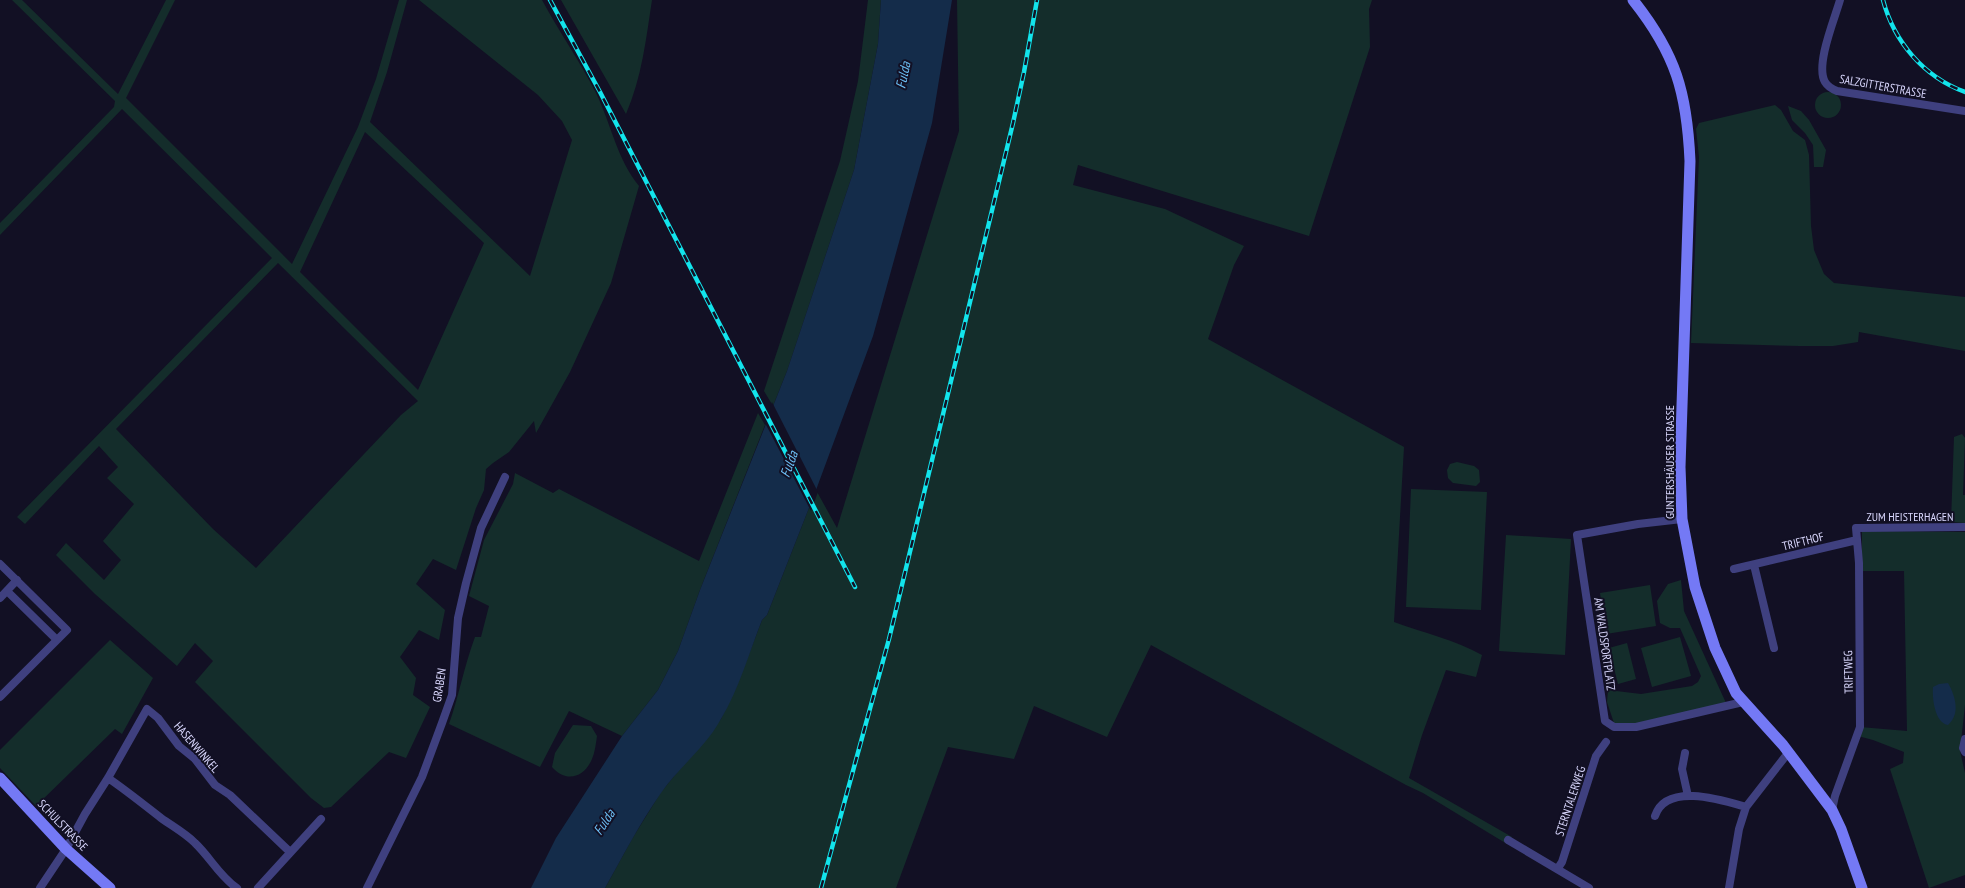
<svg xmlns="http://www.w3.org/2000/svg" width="1965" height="888" viewBox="0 0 1965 888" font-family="'PT Sans Narrow',sans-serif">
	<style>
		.green { fill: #142d2b; fill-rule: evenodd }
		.water { fill: #142c4a }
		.pier { fill: #121024 }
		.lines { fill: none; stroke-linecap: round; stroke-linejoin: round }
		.street { stroke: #3f407f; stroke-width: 8 }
		.secondary { stroke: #7479f5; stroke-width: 11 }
		.rail-casing { stroke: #12e4ec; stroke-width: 4.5 }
		.rail { stroke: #121024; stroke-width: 2.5; stroke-dasharray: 8; stroke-linecap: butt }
		.labels { text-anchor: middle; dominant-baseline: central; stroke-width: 4; stroke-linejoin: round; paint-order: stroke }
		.street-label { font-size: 12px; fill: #d8d6fc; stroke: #121024 }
		.water-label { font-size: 14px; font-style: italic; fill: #6cbef4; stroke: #121024 }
	</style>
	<rect width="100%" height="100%" fill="#121024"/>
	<path class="green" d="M12,0H22L118,94L166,0H175L126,98L292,264L358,127L376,79L399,0H407L387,72L370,122L530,276L572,140L562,121L538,95L419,0H542C559,32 580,61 596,93C611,124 617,159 639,186L611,283L570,372L536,433L534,421L509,452L493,463L486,469L484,490L476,508L456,570L433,559L416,584L445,610L439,640L419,630L400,657L416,678L413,695L430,707L406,758L389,752L331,807L324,808L311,798L195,682L213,661L195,643L177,666L95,594L56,555L66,543L104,580L121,560L103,541L134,504L107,478L118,467L99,446L25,524L17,517L272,258L122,109L0,235V223L114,107L115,101ZM365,132L484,243L418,390L300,272ZM278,263L418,401L401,415L256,568L213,529L116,429Z
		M561,0H652C646,39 642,77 626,114Z
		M868,0H881L878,44L854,170L787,371L773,406L764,391L840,161L858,81Z
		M957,0H1372L1369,9L1370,47L1309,236L1078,165L1073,185L1165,209L1244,246L1234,265L1208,339L1404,447L1394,622C1424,633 1455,640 1482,655L1476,677L1446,670L1422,735L1409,778L1512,837L1507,844L1423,793L1406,785L1151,645L1107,737L1034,706L1014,759L948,747L896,888H605L632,839L661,792L721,719L739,680L762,620L767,615L816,490L837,528L959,131Z
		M1815 105a13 13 0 1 1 26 0a13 13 0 1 1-26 0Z
		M1775,105L1781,110L1793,131L1805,140L1809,155L1811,226L1814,250L1824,274L1834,283L1965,297V351L1859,332L1858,342L1833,346H1800L1691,343L1699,157L1696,129L1699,123Z
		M1788,106L1801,111L1809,120L1826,150L1823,167H1814L1813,145L1805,133L1792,120Z
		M758,413L765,425L700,590L678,651L658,690L622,736L569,711L540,767L449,724C459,696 464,666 475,637H481L489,606L469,596L484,540L513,484L515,473L553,493L559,489L699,561Z
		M1962,434L1965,438L1963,495H1965V523L1951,522L1954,437Z
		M1457,462L1474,466L1479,470L1480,482L1476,486L1453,483L1448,478L1447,470L1450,464Z
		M1411,489L1487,492L1481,610L1406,607Z
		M1862,531L1965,532V705L1960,751L1965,773V875L1929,888L1890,769L1903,763L1904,752L1873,740L1858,736L1860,727L1907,731L1904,571H1862Z
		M1506,535L1571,539L1565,655L1499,651Z
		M1681,580L1684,611L1726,703L1639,723H1614L1607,702L1608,690L1641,694L1692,686L1698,682L1701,676L1680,628H1670L1660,623L1657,601L1668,584Z
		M1650,585L1656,626L1606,634L1600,593Z
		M1680,637L1691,676L1652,687L1641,648Z
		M110,640L153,678L122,734L115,729L36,806L0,768V750Z
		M1627,643L1636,679L1618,684L1609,648Z
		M573,725L591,726L597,736C596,743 595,752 592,759C584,778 566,783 552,767L555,753Z"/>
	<path class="water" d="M881,0H952L932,123L873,336L816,490L767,615L762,620C749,653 739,689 721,719C705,748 679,767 661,793C640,823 623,856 605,888H531L556,838L622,736L658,690L678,651L700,590L787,371L854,170L878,44Z
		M1948,683C1955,695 1961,714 1948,725C1935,723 1932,699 1933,687L1939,684Z"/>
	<path class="pier" d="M772,402L818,492L811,511L764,421Z"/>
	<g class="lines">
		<path class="street" d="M1840,0C1835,18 1815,65 1825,82C1828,87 1832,89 1837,91L1965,111
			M1682,519L1638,524L1577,535L1605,721L1614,727H1636L1743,702
			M0,564L67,630L0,697
			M1754,565L1774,648
			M1734,569L1857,540
			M7,591L57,640
			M0,598L17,580
			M1965,739L1963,748L1965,752
			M1685,753L1682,769L1688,796
			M108,778C127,791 143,804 161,818C172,826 185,833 195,843C210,857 220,877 237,888
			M1832,810L1835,796L1860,727L1859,563L1856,528L1965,527
			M1655,816C1666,782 1722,800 1746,807
			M1508,840L1589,888
			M1558,868L1562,862L1596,756L1606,742
			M40,888L66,849L85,814L108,778L147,709L158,718L179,746L195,759L215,785L230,795L290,852
			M258,888L321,819
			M367,888L422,777L442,723L452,695L458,618L466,583L481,528L505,477
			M1729,888L1739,829L1746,807L1788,753"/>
		<path class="secondary" d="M1633,0C1676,54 1687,93 1690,161L1680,467L1682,519L1695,587L1715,648L1736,693L1783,745L1832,810L1841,829L1862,888
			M0,778L66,849L110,888"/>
		<g class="rail-casing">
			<path id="rail" d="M550,0L600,92L855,587
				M1883,0C1894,42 1924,77 1965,92
				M821,888L889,639L1013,123L1024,72L1037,0"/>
		</g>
		<use href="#rail" class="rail"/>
	</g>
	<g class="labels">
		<g class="street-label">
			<text transform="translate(1883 86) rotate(10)">SALZGITTERSTRASSE</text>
			<text transform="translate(1669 462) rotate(-90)">GUNTERSHÄUSER STRASSE</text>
			<text x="1910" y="516">ZUM HEISTERHAGEN</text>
			<text transform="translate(1803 541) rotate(-14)">TRIFTHOF</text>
			<text transform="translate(1605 644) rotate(82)">AM WALDSPORTPLATZ</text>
			<text transform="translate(1848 672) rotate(-91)">TRIFTWEG</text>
			<text transform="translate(439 685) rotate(-81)">GRABEN</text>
			<text transform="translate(197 747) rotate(49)">HASENWINKEL</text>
			<text transform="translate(1570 801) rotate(-72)">STERNTALERWEG</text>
			<text transform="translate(63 825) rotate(46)">SCHULSTRASSE</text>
		</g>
		<g class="water-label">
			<text transform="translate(903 75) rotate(-78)">Fulda</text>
			<text transform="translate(789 464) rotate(-70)">Fulda</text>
			<text transform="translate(604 822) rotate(-56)">Fulda</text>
		</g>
	</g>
</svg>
